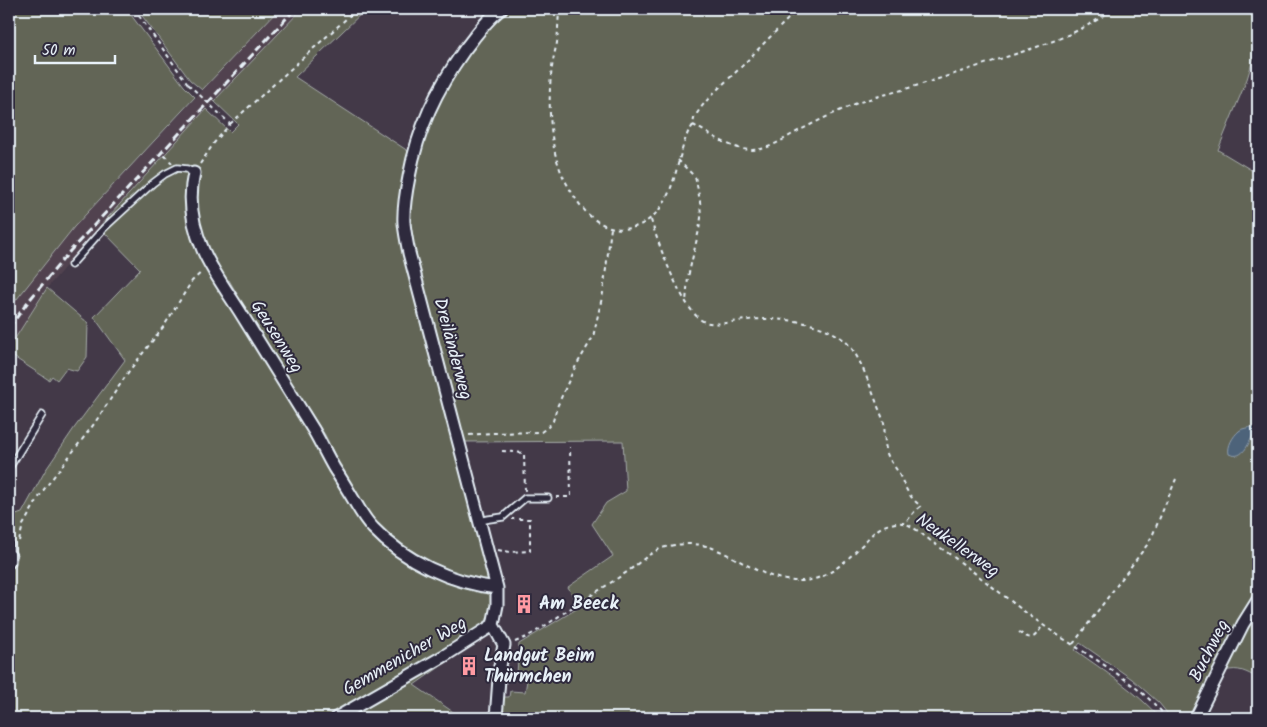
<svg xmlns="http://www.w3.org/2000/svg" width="1267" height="727" viewBox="0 0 1267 727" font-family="Kalam,sans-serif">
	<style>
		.built { fill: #51434f }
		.green { fill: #626557; stroke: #a5aba8 }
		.water { fill: #4e637a; stroke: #8c9cac }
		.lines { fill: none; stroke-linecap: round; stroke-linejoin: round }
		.service-casing { stroke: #e8f1f8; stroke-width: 9 }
		.minor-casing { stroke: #e8f1f8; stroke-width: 15 }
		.path { stroke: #e8f1f8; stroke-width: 2; stroke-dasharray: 4 4; stroke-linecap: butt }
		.service { stroke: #2f2a3d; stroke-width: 5.5 }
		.minor { stroke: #2f2a3d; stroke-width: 11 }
		.rail { stroke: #e8f1f8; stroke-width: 3; stroke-dasharray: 8 4; stroke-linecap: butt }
		.path-bridge { stroke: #e8f1f8; stroke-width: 2; stroke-dasharray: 4 4; stroke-linecap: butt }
		.labels { text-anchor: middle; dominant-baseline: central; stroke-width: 4; stroke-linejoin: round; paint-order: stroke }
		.street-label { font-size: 18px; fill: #e8f1f8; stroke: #2f2a3d }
		.poi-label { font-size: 18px; font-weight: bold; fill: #e8f1f8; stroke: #2f2a3d; text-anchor: start }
	</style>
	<rect width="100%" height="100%" fill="#433948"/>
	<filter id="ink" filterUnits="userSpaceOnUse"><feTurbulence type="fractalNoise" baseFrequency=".02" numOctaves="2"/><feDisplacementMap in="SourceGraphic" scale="10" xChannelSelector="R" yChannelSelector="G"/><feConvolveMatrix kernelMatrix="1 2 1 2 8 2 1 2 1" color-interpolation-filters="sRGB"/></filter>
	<g filter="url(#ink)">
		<path class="built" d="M279,9H302L206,109L100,226L47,288L9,348V309L74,227Z"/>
		<path class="green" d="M9,9H124L131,15L184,86L195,97L74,227L9,309Z
			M137,9H279L202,90L190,80Z
			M302,9H366L295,77L408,151L400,197L399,223L442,401L492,581L486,583L458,577L420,559L389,539L369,520L352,490L325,435L257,329L229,280L219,285L366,525L455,584L488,593L490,595L493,607L490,617L476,630L454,657L414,685L456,714L455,718H9V570L15,551V544L9,530V511L16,515L22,513L45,471L75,427L125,360L94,317L140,269L103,231L155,184L173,172L170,168L152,182L101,228L100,226L206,109L230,132L238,124L214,101Z
			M506,9H1258V41L1256,50L1247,79L1218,150L1258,174V596L1192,718H1171L1159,703L1132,679L1080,643L1075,650C1104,671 1136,691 1160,718H499L501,697H509L510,691L525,692L528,675L517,674L519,644L588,602L584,598L575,600L568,587L613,556L592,524L606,503L626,491L623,441L463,442L435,336L415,251L408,221V195L429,118L452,74L475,42Z
			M47,288L88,323L87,357L77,371L66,368L57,380L52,376L49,380L9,354V348Z
			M1258,612V678C1246,672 1239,667 1225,671L1248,628Z"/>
		<path class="water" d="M1252,427L1255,428V432C1249,441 1244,461 1229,454C1227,446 1233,436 1239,431C1242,428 1248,428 1252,427Z"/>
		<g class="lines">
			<g class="service-casing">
				<path id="service" d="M71,265L104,228L153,183L165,174L177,168L187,169L194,173
					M9,467L11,465L42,415
					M480,521L489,519L503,517L525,498H548
					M9,541L10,544V556"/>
			</g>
			<g class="minor-casing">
				<path id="minor" d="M194,173C188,199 192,225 203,250C213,273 229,294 242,315C266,354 290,392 314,431C321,443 327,456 334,468C340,477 346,487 352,497C358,507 364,519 373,528C404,561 452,583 497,588
					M9,562L10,556
					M336,718L444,656L493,625
					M496,718L500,666L504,645L493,625L497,605V588L409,253C407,243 405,233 404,223C403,208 406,192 409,177C418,128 436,90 465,49C476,35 487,19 501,9
					M1196,718L1243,624L1258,600"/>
			</g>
			<path class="path" d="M134,9L188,84
				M558,9L559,13C558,23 558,33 557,43C554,54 552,65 551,76C548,101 550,143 559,166C562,176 567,184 572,193C581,207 590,220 607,226C622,232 640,228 652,217C675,197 676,162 687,135C688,131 691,129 693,125C694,122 693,118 696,115C709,94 729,80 745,63C762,45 780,27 798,9
				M230,124L357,9
				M693,125C711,134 731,150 752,150C770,150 784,138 800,130C816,122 832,114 848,107C865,99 884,95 902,90C936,80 970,69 1003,58C1041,46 1082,33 1113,9
				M164,155L172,163
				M678,160L695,177L697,185L700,201L701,218L699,230L688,277L686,302
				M200,164L214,143L230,124L222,116
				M651,220C657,241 684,315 705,322C718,326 734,321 747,320C776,317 821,320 845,341C859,353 869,384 876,401C878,408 882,415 884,423C885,431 884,441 886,449C887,458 894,465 898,472C905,486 908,497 921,506L915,511L905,523
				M469,435L491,433L541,432L548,427L553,421L557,407L573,371L593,337L603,293L611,228
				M502,451L524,453L525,491
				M556,497H571L570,447
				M19,541L23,525L42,492L94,424L129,371L164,326L192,281L202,272
				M498,550L510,552L530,551V519H512
				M1019,632C1033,642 1034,638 1043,625
				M515,642C533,635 549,623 565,612C585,599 606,586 627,572C638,564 649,553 662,548C678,543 700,542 715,549C740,559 758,575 786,580C821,586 840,567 863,544C871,535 879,526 891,524C895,523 903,522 906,524C913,526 928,539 935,544C972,569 1006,599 1043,625C1084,654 1135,679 1167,718
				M1073,644L1147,545L1153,534L1176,479"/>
			<use href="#service" class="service"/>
			<use href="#minor" class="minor"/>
			<path class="rail" d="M9,328L27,303L70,251L295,9"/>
			<path class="path-bridge" d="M188,84L222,116"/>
		</g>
	</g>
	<defs>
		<g id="building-bare" transform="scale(1.5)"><path d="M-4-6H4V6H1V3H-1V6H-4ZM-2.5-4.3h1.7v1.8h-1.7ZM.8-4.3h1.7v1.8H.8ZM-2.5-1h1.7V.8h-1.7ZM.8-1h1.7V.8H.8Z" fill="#ff9aa2" stroke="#2f2a3d" stroke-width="2.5" paint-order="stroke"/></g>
	</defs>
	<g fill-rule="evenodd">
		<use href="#building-bare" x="524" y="604"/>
		<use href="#building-bare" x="469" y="666"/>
	</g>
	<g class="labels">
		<g class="street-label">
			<text transform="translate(276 337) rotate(58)">Geusenweg</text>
			<text transform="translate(452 349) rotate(75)">Dreiländerweg</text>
			<text transform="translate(957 546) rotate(35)">Neukellerweg</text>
			<text transform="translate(1210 651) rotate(-63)">Buchweg</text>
			<text transform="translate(405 657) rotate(-30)">Gemmenicher Weg</text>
		</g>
		<g class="poi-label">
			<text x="539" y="604">Am Beeck</text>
			<text x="484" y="656">Landgut Beim<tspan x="484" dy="21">Thürmchen</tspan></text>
		</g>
	</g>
	<rect width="1267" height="727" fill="none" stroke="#2f2a3d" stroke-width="30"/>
	<rect x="15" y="15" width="1237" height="697" fill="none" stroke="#e8f1f8" stroke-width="2" filter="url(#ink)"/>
	<path d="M35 55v8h80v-8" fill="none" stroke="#e8f1f8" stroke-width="2.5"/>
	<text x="42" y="55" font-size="15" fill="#e8f1f8" stroke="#2f2a3d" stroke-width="4" paint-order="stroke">50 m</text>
</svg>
